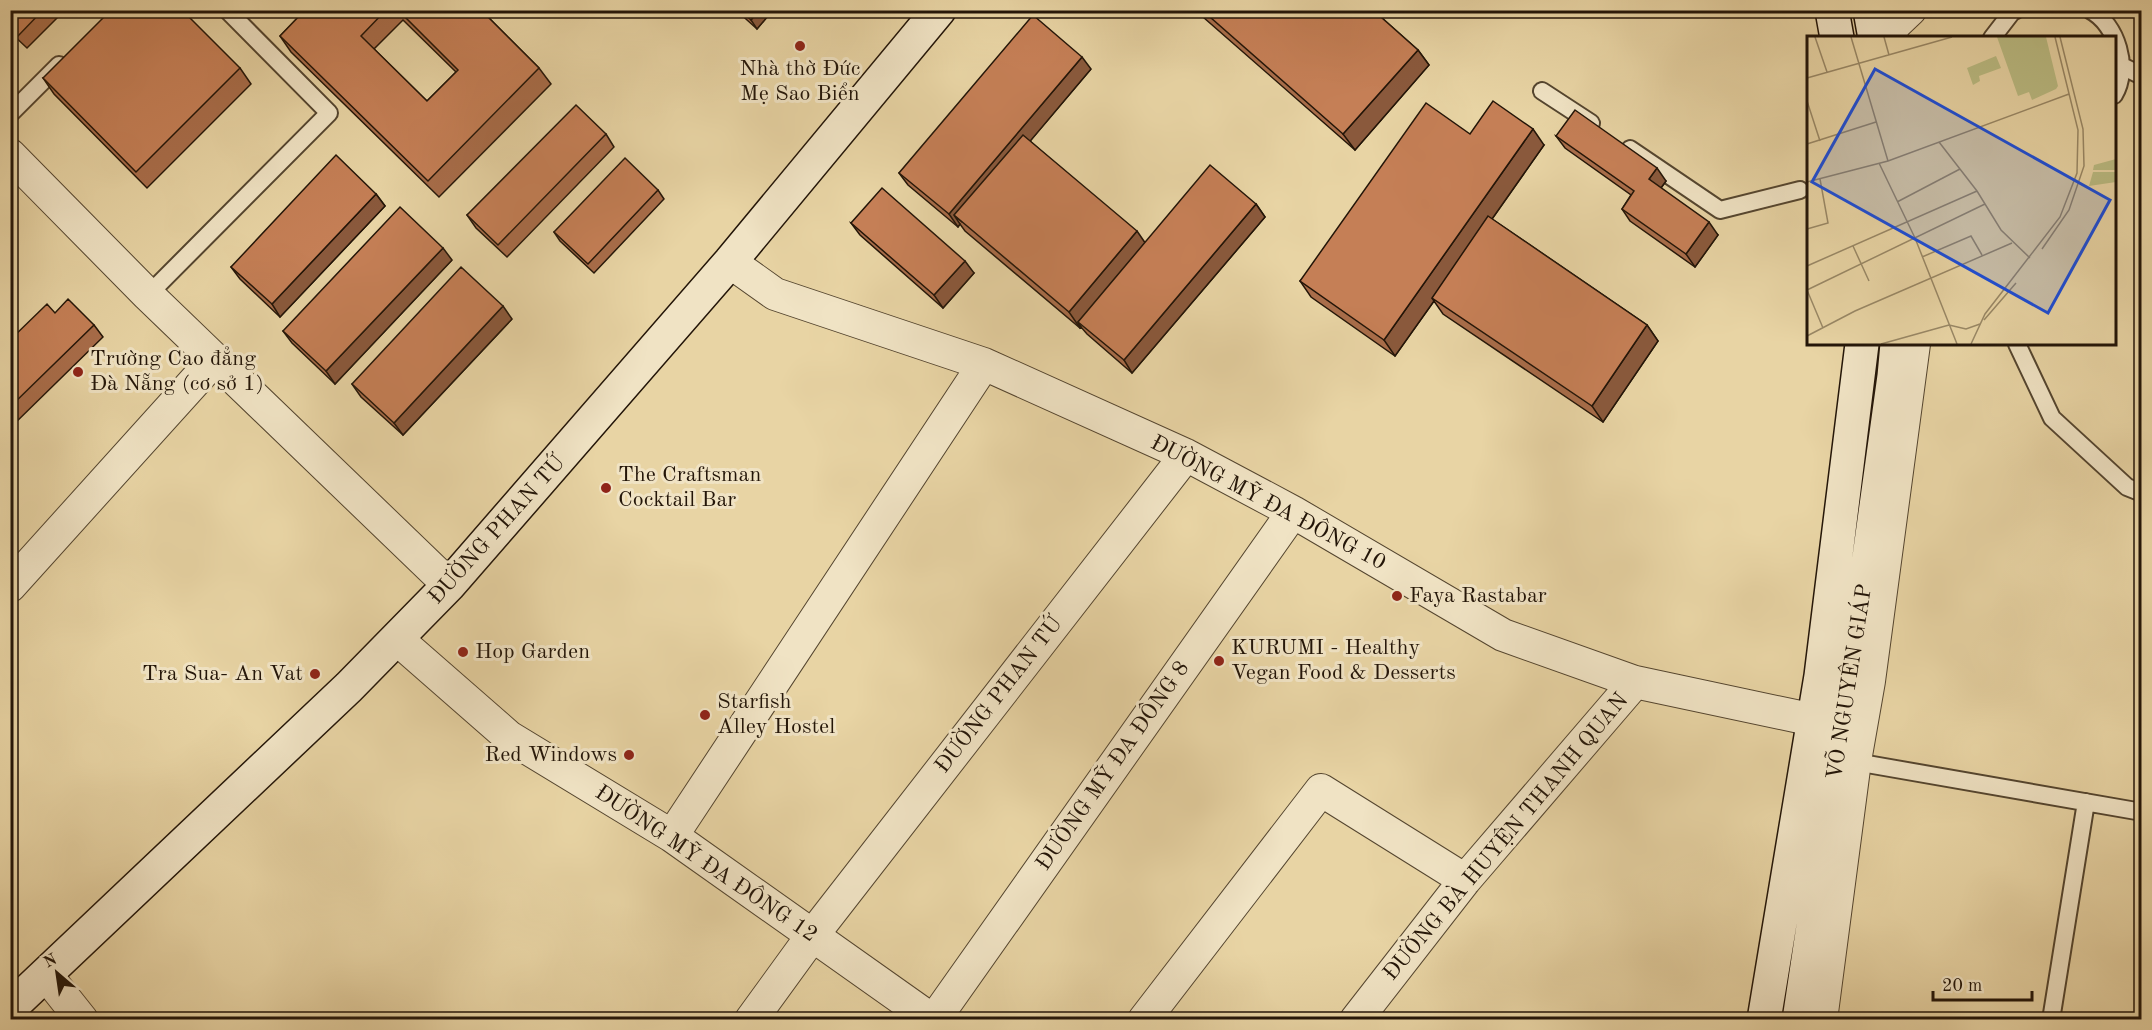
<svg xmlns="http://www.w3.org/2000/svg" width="2152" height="1030" viewBox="0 0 2152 1030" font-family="'Old Standard TT',serif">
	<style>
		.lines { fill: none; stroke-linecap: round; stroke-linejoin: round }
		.lane-casing { stroke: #54452f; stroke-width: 20 }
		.street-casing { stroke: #54452f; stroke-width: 34 }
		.secondary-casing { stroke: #231508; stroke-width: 36 }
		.lane { stroke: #f0e3c4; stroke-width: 16 }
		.street { stroke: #f0e3c4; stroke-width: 32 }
		.secondary { stroke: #f0e3c4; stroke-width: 33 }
		.wall { fill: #a96d4a; stroke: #231508; stroke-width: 1.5; fill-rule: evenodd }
		.shaded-wall { fill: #8a593c; stroke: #231508; stroke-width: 1.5 }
		.building { fill: #c57f56; stroke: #231508; stroke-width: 1.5 }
		.poi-dot { fill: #8f2418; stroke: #f0e3c4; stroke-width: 2 }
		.labels { text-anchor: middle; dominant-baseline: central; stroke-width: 6; stroke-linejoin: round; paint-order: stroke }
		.poi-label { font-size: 22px; fill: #231508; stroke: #f0e3c4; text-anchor: start }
		.street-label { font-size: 22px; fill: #231508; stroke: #f0e3c4 }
		.inset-road { fill: none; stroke: #986; stroke-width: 1.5 }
		.view { fill: #1d4ed8; fill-opacity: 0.15; stroke: #1d4ed8; stroke-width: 3 }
		.inset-edge { fill: none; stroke: #231508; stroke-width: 3 }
	</style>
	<rect width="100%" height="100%" fill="#e8d4a4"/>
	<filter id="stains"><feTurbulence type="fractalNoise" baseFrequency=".00333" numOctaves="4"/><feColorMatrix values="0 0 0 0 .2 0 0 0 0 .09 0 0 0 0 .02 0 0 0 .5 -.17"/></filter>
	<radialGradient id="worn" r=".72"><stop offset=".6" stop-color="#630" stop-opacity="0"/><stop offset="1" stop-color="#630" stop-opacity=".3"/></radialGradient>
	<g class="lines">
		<g class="lane-casing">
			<path id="lane" d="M2090,10C2117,24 2130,69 2114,95
				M1992,38L2012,12L2016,10
				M2122,66L2142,76
				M1542,91L1591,123
				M10,114L59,65
				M1630,149L1720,210L1800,190
				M148,295L329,113L227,10
				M2017,344L2052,418L2127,487L2142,493
				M1850,761L2142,812
				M2051,1020L2086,802"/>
		</g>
		<g class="street-casing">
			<path id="street" d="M1892,38L1890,29L1910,10
				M10,155L148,295L449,585
				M730,262L775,294L984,364L1186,455L1293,512L1503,635L1635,682L1814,720
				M10,586L214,360
				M397,639L509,737L672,836L932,1020
				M672,836L984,364
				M47,976L82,1020
				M751,1020L812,936L1186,455
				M934,1020L1293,512
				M1144,1020L1321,790L1465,880
				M1356,1020L1465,880L1635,682
				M1821,1020L1855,761L1869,681L1914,344"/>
		</g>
		<g class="secondary-casing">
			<path id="secondary" d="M1832,10L1837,38
				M1870,10L1875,38
				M10,1008L349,687L449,585L730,262L939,10
				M1764,1020L1821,676L1862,344
				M1799,1020L1838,759L1852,680L1894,376L1897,344"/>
		</g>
		<use href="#lane" class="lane"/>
		<use href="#street" class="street"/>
		<use href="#secondary" class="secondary"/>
	</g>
	<path class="wall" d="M10,10H65L27,48L10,32Z
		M305,10H481L539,68L551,84L439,197L291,52L280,36ZM403,20L456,72L427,101L374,49Z
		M736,10H773L757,29Z
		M1195,10H1373L1418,50L1429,65L1355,150Z
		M240,68L251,84L147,188L54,94L43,78Z
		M1091,69L1030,141L1145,243L1256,204L1265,217L1132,373L1087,334L1081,327L1080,328L965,231L960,224L958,227L908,185L899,173Z
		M606,134L614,147L507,257L476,228L467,215Z
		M1470,134L1544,145L1492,219L1647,325L1658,341L1603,422L1443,314L1434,301L1395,356L1311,297L1300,281Z
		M1556,136L1666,181L1661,188L1718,235L1695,267L1630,221L1622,209L1631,195L1565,148Z
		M658,190L664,199L594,273L560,241L554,232Z
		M376,194L385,206L280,317L240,279L231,267Z
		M851,223L974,273L943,308L860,235Z
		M452,260L335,384L292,343L283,331Z
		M55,313L94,325L103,337L10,428V340Z
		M512,319L403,435L361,397L352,384Z"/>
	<path class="shaded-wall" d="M759,10H773L757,29L751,20Z
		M1418,50L1429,65L1355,150L1343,134Z
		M1082,57L1091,69L962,222L954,215L960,224L958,227L949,214Z
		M1533,129L1544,145L1435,300L1432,298L1434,301L1395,356L1384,340Z
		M1657,168L1666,181L1658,192L1649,179Z
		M376,194L385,206L280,317L272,304Z
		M1256,204L1265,217L1132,373L1124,360Z
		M1709,222L1718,235L1695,267L1686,254Z
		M1137,231L1148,247L1078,322L1081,327L1080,328L1069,312Z
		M443,248L452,260L335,384L326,371Z
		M965,261L974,273L943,308L934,295Z
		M503,306L512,319L403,435L394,423Z
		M1647,325L1658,341L1603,422L1592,406Z"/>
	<path class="building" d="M10,10H43L18,36L10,28Z
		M111,10H182L240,68L136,172L43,78Z
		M305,10H386L361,36L427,101L458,70L398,10H481L539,68L428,181L280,36Z
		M740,10H759L751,20Z
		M1202,10H1373L1418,50L1343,134Z
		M1033,15L1082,57L949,214L899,173Z
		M1493,101L1533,129L1384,340L1300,281L1426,103L1470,134Z
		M576,105L606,134L498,245L467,215Z
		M1575,110L1657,168L1649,179L1709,222L1686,254L1622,209L1634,191L1556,136Z
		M1023,135L1137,231L1069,312L954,215Z
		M336,155L376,194L272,304L231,267Z
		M625,158L658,190L588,264L554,232Z
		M1210,165L1256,204L1124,360L1078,322Z
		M882,188L965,261L934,295L851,223Z
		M400,207L443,248L326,371L283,331Z
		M1488,216L1647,325L1592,406L1432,298Z
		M461,267L503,306L394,423L352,384Z
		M68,299L94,325L10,407V340L47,304L55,313Z"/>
	<g class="poi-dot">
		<circle cx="800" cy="46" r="6"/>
		<circle cx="78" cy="372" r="6"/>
		<circle cx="606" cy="488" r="6"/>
		<circle cx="1397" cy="596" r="6"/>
		<circle cx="463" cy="652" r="6"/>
		<circle cx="1219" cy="661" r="6"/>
		<circle cx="315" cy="674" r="6"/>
		<circle cx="705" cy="715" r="6"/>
		<circle cx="629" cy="755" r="6"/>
	</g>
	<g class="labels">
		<g class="poi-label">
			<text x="800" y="69" text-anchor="middle">Nhà thờ Đức<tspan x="800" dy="25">Mẹ Sao Biển</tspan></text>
			<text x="90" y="359">Trường Cao đẳng<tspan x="90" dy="25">Đà Nẵng (cơ sở 1)</tspan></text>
			<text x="618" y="475">The Craftsman<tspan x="618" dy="25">Cocktail Bar</tspan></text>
			<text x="1409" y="596">Faya Rastabar</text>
			<text x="1231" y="648">KURUMI - Healthy<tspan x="1231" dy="25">Vegan Food &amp; Desserts</tspan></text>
			<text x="475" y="652">Hop Garden</text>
			<text x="303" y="674" text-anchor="end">Tra Sua- An Vat</text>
			<text x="717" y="702">Starfish<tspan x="717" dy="25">Alley Hostel</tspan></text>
			<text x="617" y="755" text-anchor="end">Red Windows</text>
		</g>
		<g class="street-label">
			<text transform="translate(1268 503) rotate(28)">ĐƯỜNG MỸ ĐA ĐÔNG 10</text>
			<text transform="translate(497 530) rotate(-48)">ĐƯỜNG PHAN TỨ</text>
			<text transform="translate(1850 682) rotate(-81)">VÕ NGUYÊN GIÁP</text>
			<text transform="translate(999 695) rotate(-52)">ĐƯỜNG PHAN TỨ</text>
			<text transform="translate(1113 766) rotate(-55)">ĐƯỜNG MỸ ĐA ĐÔNG 8</text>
			<text transform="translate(1506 837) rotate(-50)">ĐƯỜNG BÀ HUYỆN THANH QUAN</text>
			<text transform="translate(706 864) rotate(34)">ĐƯỜNG MỸ ĐA ĐÔNG 12</text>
		</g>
	</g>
	<g transform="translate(1807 36)">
		<rect width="309" height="309" fill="#e8d4a4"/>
		<path d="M190,1H239L251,50L249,53L225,64L222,56L211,60ZM189,20L194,32L172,40L173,45L166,49L160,32Z" fill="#babb82"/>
		<path d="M309,123V134H286L287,129ZM286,136H309V146L282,150Z" fill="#babb82"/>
		<path class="inset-road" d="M8,1L20,36M44,1L81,125M77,1L82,19M0,42L145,1M0,65L13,105M132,106L170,155L194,194L223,222M0,108L69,86M72,127L108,202L150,308M0,146L81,125L262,58M90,166L153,133M0,193L21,187L13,143M46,210L62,245M235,213L262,174L277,130L276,93L253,1M115,221L164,200L175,219M0,230L170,155M0,254L178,168M0,254L16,292M177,284L209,247M142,289L159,293L173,288M0,300L48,275L205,207M74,308L142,289M164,308L178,278L253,181L270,137L271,94L248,1"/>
		<path class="view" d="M68,33L303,164L241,277L5,146Z"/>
		<rect width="309" height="309" class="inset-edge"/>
	</g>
	<rect width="2152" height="1030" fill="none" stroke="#e8d4a4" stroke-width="36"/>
	<rect x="12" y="12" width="2128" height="1006" fill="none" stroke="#231508" stroke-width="3"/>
	<rect x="18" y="18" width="2116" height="994" fill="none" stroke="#231508" stroke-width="1.5"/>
	<g transform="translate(57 973) rotate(331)" stroke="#f0e3c4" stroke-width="4.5" paint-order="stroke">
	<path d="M0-4.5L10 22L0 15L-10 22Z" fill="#231508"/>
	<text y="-9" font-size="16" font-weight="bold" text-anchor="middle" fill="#231508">N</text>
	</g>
	<path d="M1933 991v9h99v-9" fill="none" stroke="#231508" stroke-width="3"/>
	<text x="1942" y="991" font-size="18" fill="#231508" stroke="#f0e3c4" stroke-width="4.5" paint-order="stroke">20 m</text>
	<rect width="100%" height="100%" filter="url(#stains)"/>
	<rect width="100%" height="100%" fill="url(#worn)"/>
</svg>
